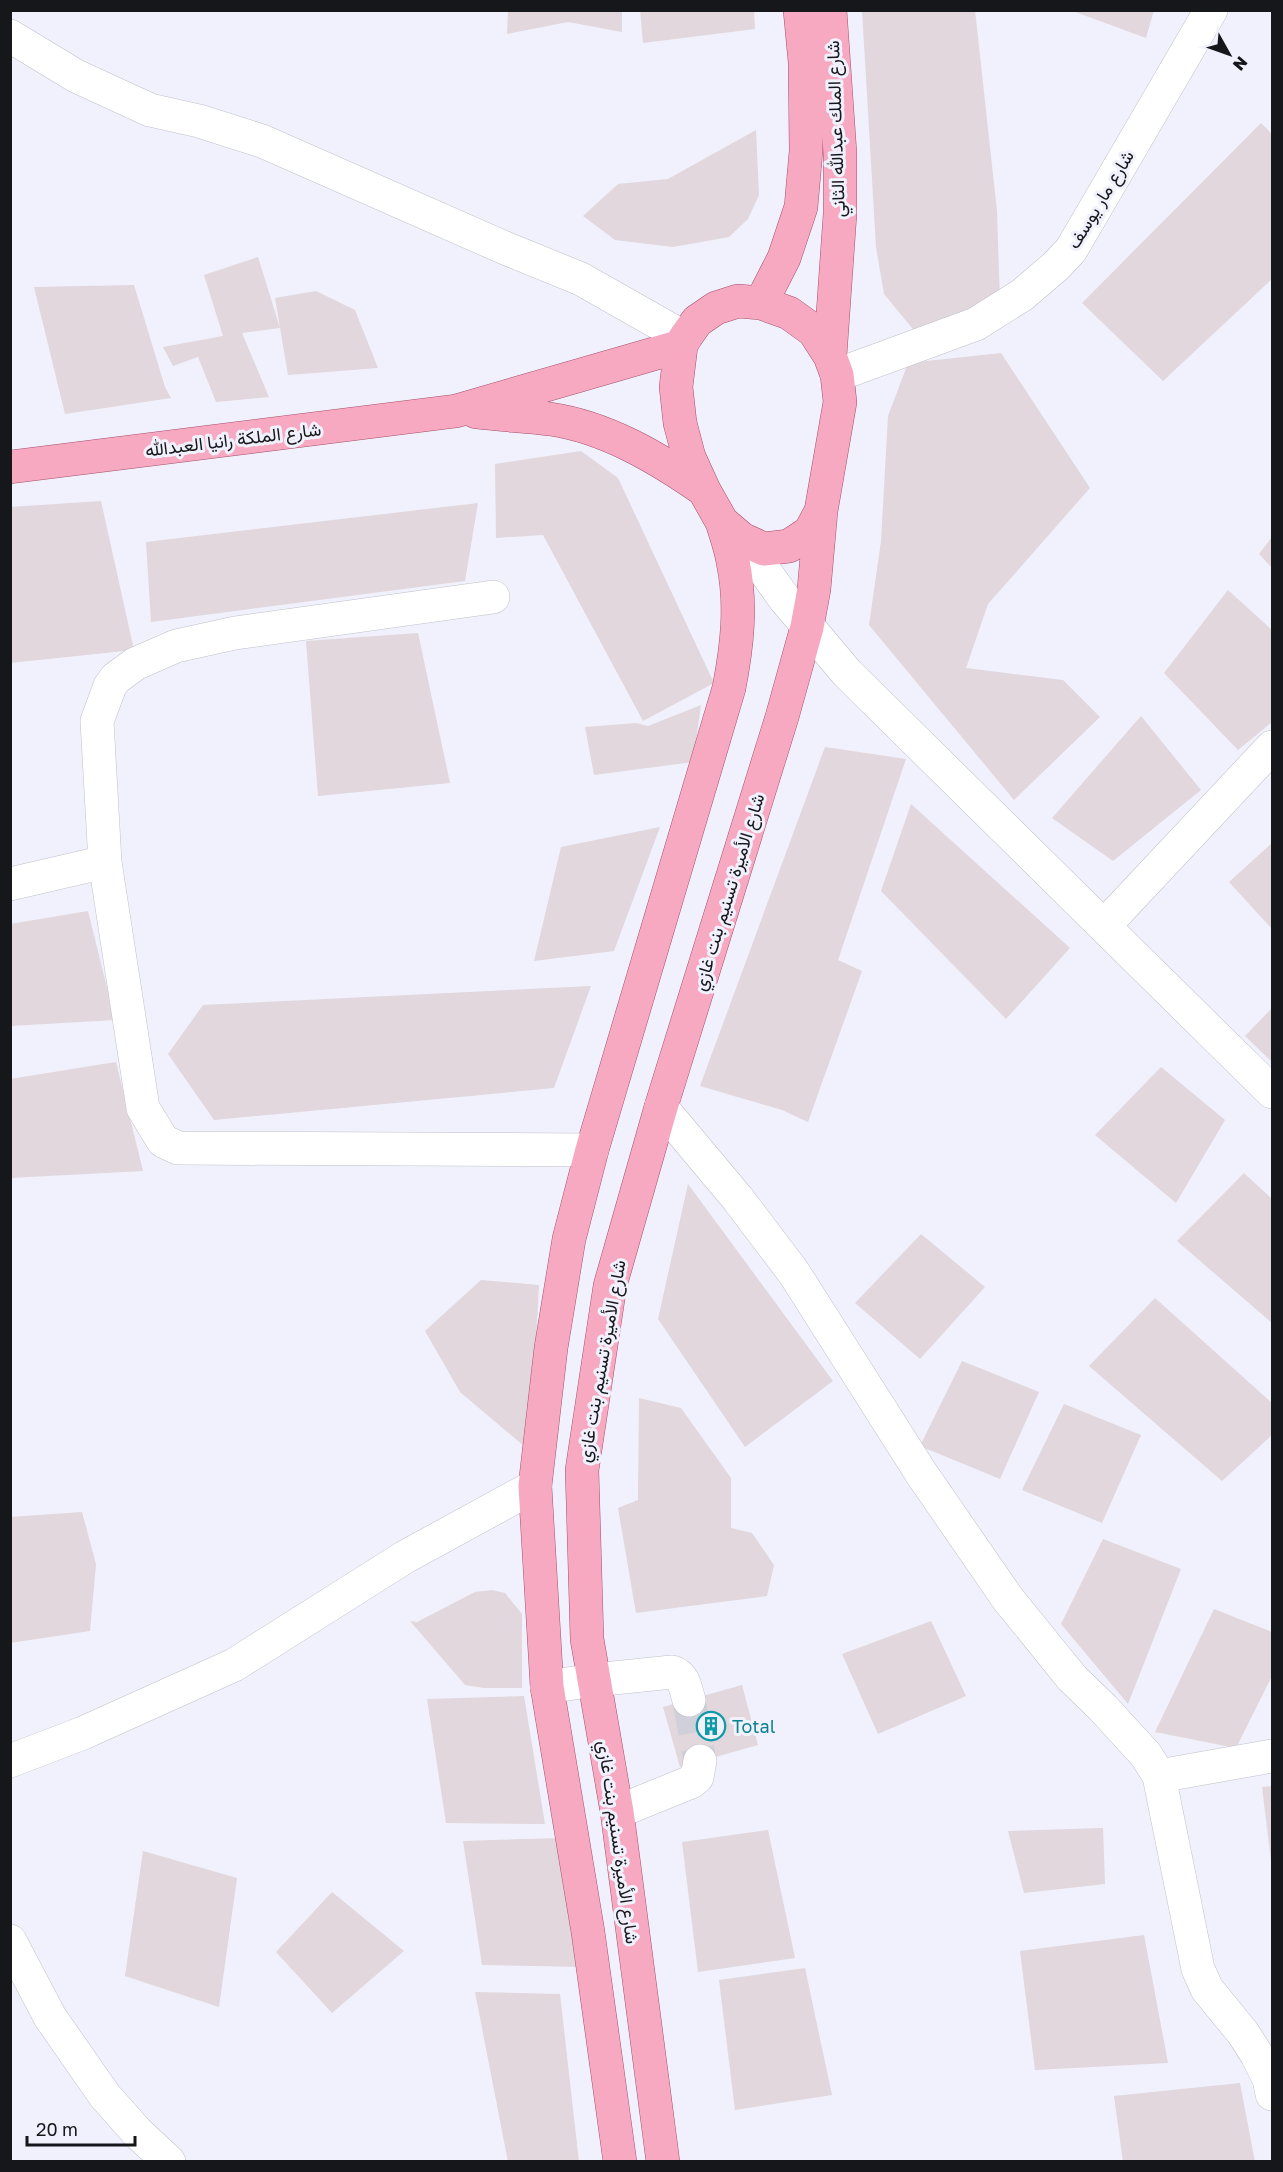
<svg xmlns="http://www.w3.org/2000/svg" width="1283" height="2172" viewBox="0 0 1283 2172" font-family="'Golos Text',Vazirmatn,sans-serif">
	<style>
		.building { fill: #e1d7dc }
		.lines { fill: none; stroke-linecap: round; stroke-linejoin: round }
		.minor-tunnel { stroke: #cfd0da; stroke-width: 33; stroke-dasharray: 33 16; stroke-linecap: butt }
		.minor-casing { stroke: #bfc1ca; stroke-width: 34 }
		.major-casing { stroke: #a5506b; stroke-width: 34 }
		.minor { stroke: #fff; stroke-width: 33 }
		.major { stroke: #f7a9c1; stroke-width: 33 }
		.labels { text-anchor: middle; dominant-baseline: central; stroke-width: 6; stroke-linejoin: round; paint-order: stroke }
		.street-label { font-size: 18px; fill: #16171a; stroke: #f0f1fc }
		.culture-label { font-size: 18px; fill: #0d838f; stroke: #f0f1fc; text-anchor: start }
	</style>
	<rect width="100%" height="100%" fill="#f0f1fc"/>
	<path class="building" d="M508,10H622V32L568,22L507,34Z
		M640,10H754L755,29L643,43Z
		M862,10H975L997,211L1000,303L917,334L884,294L876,247Z
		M1070,10H1154L1146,38Z
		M1261,123L1272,134V279L1163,381L1082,303Z
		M756,130L759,195L748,219L729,237L673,247L615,240L583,216L618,184L668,179Z
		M258,257L280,328L242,333L269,397L216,402L198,357L173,366L163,347L223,336L204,275Z
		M134,285L165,387L171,398L65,414L34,287Z
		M316,291L355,310L378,368L288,375L275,298Z
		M1001,353L1090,488L988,604L966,668L1063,680L1100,717L1014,800L869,625L881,541L888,416L908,363Z
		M581,451L618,478L714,683L643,721L543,535L496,538L495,464Z
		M101,501L134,650L10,663V507Z
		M478,503L465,581L151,622L146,542Z
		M1272,537V568L1259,554Z
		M1228,590L1272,630V722L1238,750L1164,673Z
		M418,633L450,783L318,796L306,641Z
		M701,705L693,762L594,775L585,727L636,723L648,726Z
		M1141,716L1201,790L1113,861L1052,818Z
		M825,747L906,759L838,960L862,971L808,1122L782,1110L700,1086Z
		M911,804L1070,948L1006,1019L881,891Z
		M660,827L614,951L534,961L561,847Z
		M1272,843V929L1229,882Z
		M88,911L115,1020L10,1026V924Z
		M591,986L554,1088L214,1120L168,1054L203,1005Z
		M1272,1008V1062L1245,1036Z
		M116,1062L143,1171L10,1178V1079Z
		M1161,1067L1225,1120L1176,1203L1095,1135Z
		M1244,1173L1272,1199V1323L1177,1241Z
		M688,1184L833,1381L745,1447L658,1319Z
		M921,1234L985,1287L920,1359L855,1303Z
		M481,1280L539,1285L530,1451L460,1392L425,1331Z
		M1155,1298L1272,1403V1435L1222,1481L1089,1366Z
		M962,1361L1039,1392L1000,1479L920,1446Z
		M639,1398L681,1408L731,1478V1528L752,1533L774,1565L767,1596L636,1613L618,1508L638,1500Z
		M1064,1404L1141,1435L1102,1523L1022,1490Z
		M82,1512L96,1564L90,1631L10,1643V1517Z
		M1103,1539L1181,1569L1128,1704L1061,1624Z
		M492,1590L505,1593L522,1614V1688H484L465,1685L410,1621L417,1622L475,1592Z
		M1214,1609L1272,1632V1676L1236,1748L1155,1732Z
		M931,1621L966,1696L878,1734L842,1654Z
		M742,1685L758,1745L680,1767L663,1707Z
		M524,1696L545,1824L446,1823L427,1699Z
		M1272,1786V1861H1271L1262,1787Z
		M1103,1828L1105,1884L1024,1893L1008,1831Z
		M768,1830L795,1958L698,1972L682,1842Z
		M560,1838L582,1967L482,1965L463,1841Z
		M143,1851L237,1878L219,2007L125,1976Z
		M332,1892L404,1951L332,2013L276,1952Z
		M1144,1935L1168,2063L1035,2070L1020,1951Z
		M805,1968L832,2095L735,2110L719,1980Z
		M475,1992L560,1994L579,2162H508Z
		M1240,2083L1255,2162H1123L1114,2096Z"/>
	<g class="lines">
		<path class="minor-tunnel" d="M689,1700L700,1761"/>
		<g class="minor-casing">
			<path id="minor" d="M10,36L76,76L150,110L199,121L262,141L505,248L581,279L685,338
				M837,375L976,324L1022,295L1056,266L1071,250L1211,10
				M742,539L784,598L847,673L1272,1092
				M105,862L97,721L110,686L116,678L135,664L176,646L235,633L493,597
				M10,884L105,862L143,1108L163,1141L178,1148L592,1150
				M1104,926L1272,747
				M661,1107L738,1199L794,1273L921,1473L1008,1599L1072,1678L1103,1708L1146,1755L1159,1776L1198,1969L1207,1989L1243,2033L1257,2055L1269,2079L1272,2094
				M547,1687L594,1680L672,1672C685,1676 685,1688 689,1700
				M10,1761L83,1733L234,1665L405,1557L535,1486
				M1159,1776L1272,1756
				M617,1812L691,1782L697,1777L700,1761
				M10,1941L50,2017L105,2096L137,2132L169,2162"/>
		</g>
		<g class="major-casing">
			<path id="major" d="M830,10L840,153V214L830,356
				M761,303L784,258L801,207L806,151L805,62L800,10
				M476,412C500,415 525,416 550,419C606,427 658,458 704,490
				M10,467L456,411L681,346
				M620,2162L588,1932L547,1687L535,1486L551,1348L569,1239L592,1150L729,688C737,647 742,605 733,562C731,549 726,535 722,522
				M663,2162L617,1812L587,1639L582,1470L610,1286L661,1107L782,717L807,627L814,589L821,511L840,402L837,375L830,356L814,331L789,313L761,303L738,301L716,308L697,321L685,338L681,346L676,387L680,423L689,457L704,490L722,522L742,539L764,549L789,546L810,532L821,511"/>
		</g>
		<use href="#minor" class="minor"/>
		<use href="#major" class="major"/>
	</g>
	<defs>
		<g id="building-ring" transform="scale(1.5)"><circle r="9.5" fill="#f0f1fc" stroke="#0f9aa8" stroke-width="1.5"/><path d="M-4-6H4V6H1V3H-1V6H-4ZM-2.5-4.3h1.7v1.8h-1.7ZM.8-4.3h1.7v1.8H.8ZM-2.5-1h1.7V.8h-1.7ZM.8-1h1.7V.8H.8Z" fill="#0f9aa8"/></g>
	</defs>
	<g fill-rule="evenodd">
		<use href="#building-ring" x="711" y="1726"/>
	</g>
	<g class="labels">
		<g class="street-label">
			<text transform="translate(835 129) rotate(-92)">شارع الملك عبدالله الثاني</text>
			<text transform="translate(1100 199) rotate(-59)">شارع مار يوسف</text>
			<text transform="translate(233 439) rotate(-7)">شارع الملكة رانيا العبدالله</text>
			<text transform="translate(728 892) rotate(-73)">شارع الأميرة تسنيم بنت غازي</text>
			<text transform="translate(601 1361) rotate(-80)">شارع الأميرة تسنيم بنت غازي</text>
			<text transform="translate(619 1842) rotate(82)">شارع الأميرة تسنيم بنت غازي</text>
		</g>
		<g class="culture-label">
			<text x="732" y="1726">Total</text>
		</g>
	</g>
	<rect width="1283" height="2172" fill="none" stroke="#16171a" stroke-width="24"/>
	<g transform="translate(1229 54) rotate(130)" stroke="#f0f1fc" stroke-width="4.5" paint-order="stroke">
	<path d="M0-4.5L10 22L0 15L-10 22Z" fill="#16171a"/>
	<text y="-9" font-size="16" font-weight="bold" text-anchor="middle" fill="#16171a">N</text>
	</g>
	<path d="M27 2136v9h108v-9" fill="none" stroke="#16171a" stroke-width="3"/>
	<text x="36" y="2136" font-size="18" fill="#16171a" stroke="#f0f1fc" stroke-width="4.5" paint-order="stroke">20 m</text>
</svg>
